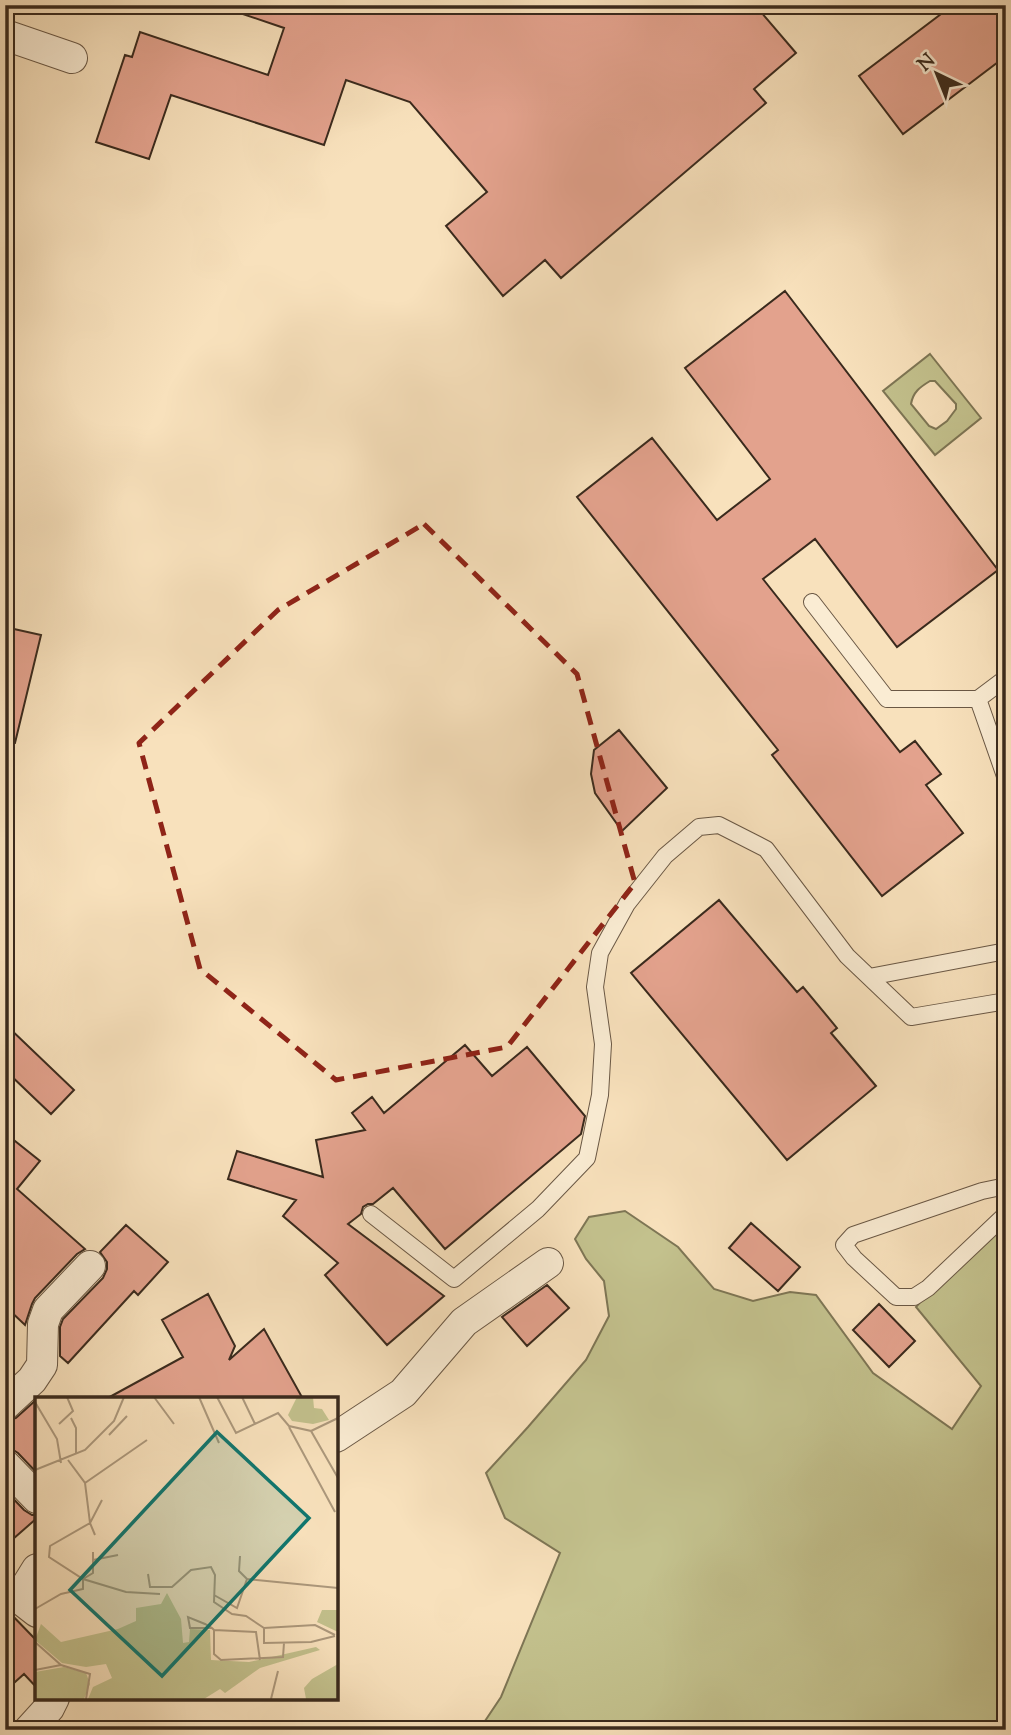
<svg xmlns="http://www.w3.org/2000/svg" width="1011" height="1735" viewBox="0 0 1011 1735" font-family="'Sorts Mill Goudy',serif">
	<style>
		.green { fill: #c3c18d; stroke: #7e7655; stroke-width: 2; fill-rule: evenodd }
		.building { fill: #e3a28d; stroke: #3a2a1d; stroke-width: 2 }
		.lines { fill: none; stroke-linecap: round; stroke-linejoin: round }
		.lane-casing { stroke: #6a5845; stroke-width: 18 }
		.street-casing { stroke: #6a5845; stroke-width: 32 }
		.lane { stroke: #faecd3; stroke-width: 16 }
		.street { stroke: #faecd3; stroke-width: 30 }
		.marked { fill: none; stroke: #8f2418; stroke-width: 5; stroke-dasharray: 14 9; stroke-linejoin: round }
		.inset-road { fill: none; stroke: #ac987c; stroke-width: 2 }
		.view { fill: #0f766e; fill-opacity: 0.15; stroke: #0f766e; stroke-width: 3.5 }
		.inset-edge { fill: none; stroke: #3a2a1d; stroke-width: 3.5 }
	</style>
	<rect width="100%" height="100%" fill="#f8e1bc"/>
	<filter id="stains"><feTurbulence type="fractalNoise" baseFrequency=".00286" numOctaves="4"/><feColorMatrix values="0 0 0 0 .2 0 0 0 0 .09 0 0 0 0 .02 0 0 0 .5 -.17"/></filter>
	<radialGradient id="worn" r=".72"><stop offset=".6" stop-color="#630" stop-opacity="0"/><stop offset="1" stop-color="#630" stop-opacity=".3"/></radialGradient>
	<path class="green" d="M930,354L981,418L935,455L883,391ZM930,381H935L956,404V409L947,421L936,429L929,426L911,404C913,392 920,387 930,381Z
		M625,1211L678,1247L714,1289L753,1301L790,1292L816,1295L873,1373L952,1429L981,1386L916,1307L974,1237L1006,1222V1730H479L501,1697L560,1553L505,1518L486,1473L528,1427L586,1360L609,1316L604,1281L586,1259L575,1239L589,1217Z"/>
	<path class="building" d="M232,5H755L796,53L754,89L766,103L561,278L545,260L503,296L446,226L487,192L410,102L346,80L324,145L171,95L149,159L96,142L125,55L132,57L140,32L268,75L284,28L231,10Z
		M953,5H1006V56L903,134L859,76Z
		M785,291L998,570L897,647L815,539L763,579L900,752L915,741L941,774L926,785L963,833L882,896L772,755L778,750L577,497L652,438L717,520L770,479L685,368Z
		M5,627L41,635L15,743L5,742Z
		M619,730L667,788L622,831L595,793L591,774L594,750Z
		M719,900L797,992L803,987L837,1028L831,1033L876,1086L787,1160L631,973Z
		M5,1024L74,1090L51,1114L5,1070Z
		M465,1045L492,1076L527,1047L585,1116L581,1134L445,1249L393,1188L373,1204H368L363,1207L361,1214L348,1224L444,1296L387,1345L325,1275L338,1263L283,1216L296,1200L228,1179L237,1151L323,1177L316,1140L365,1130L352,1113L372,1097L384,1113Z
		M5,1133L40,1161L17,1189L85,1249L77,1254L35,1298L32,1304L25,1325L5,1306Z
		M751,1223L800,1267L778,1291L729,1248Z
		M126,1225L168,1262L138,1295L134,1291L68,1363L60,1356V1327L63,1319L103,1278L107,1269V1262L100,1252Z
		M547,1285L569,1308L527,1346L502,1317Z
		M208,1294L235,1346L229,1360L264,1329L303,1399H106L183,1357L162,1320Z
		M879,1304L915,1341L889,1367L853,1330Z
		M36,1400L37,1401V1473L18,1453L10,1448H5V1422L16,1418Z
		M5,1490L24,1510L32,1515H37V1518L5,1546Z
		M5,1608L37,1641V1688L24,1674L5,1691Z"/>
	<g class="lines">
		<g class="lane-casing">
			<path id="lane" d="M812,602L887,699H978L1006,678
				M978,699L1006,779
				M869,977L1006,951
				M1006,1186L982,1191L853,1235L844,1245L854,1258L896,1297H914L928,1288L1006,1214
				M371,1214L454,1279L538,1209L587,1158L600,1095L603,1044L595,987L600,953L627,904L665,856L699,827L719,825L766,849L847,956L911,1017L1006,1001"/>
		</g>
		<g class="street-casing">
			<path id="street" d="M5,35L72,58
				M5,1405L32,1380L42,1365L43,1324L48,1310L90,1266
				M336,1437L403,1393L464,1322L548,1263
				M5,1465L37,1498
				M37,1569L19,1598L37,1612
				M29,1730L49,1708L54,1698"/>
		</g>
		<use href="#lane" class="lane"/>
		<use href="#street" class="street"/>
	</g>
	<path class="marked" d="M424,524L577,674L635,883L507,1047L336,1080L200,969L139,743L278,610Z"/>
	<g transform="translate(35 1397)">
		<rect width="303" height="303" fill="#f8e1bc"/>
		<path d="M262,0H278L279,11L287,12L294,23L278,27L257,24L253,18ZM132,196L146,222L148,246L154,245L155,232L175,233L176,263L214,265L281,250L285,253L225,271L190,296L185,292L169,302H53L58,290L77,281L71,267L51,270L27,266L0,243L6,227L26,245L83,232L101,224V211L126,207ZM287,213H303V235L282,225ZM303,267V302H271L269,291L277,282ZM29,270L51,276L55,287L49,302H0V275Z" fill="#c3c18d"/>
		<path class="inset-road" d="M119,0L139,27M164,0L184,46M182,0L201,36L243,16L254,29L276,34L303,81M207,0L220,27M0,5L22,42L26,66M36,21L41,31V58M24,27L38,14L32,0M254,30L300,115M276,34L303,21M74,38L92,19M33,63L50,86L55,126L15,149L14,160L48,182L91,195L125,197M0,73L50,53L79,24L89,0M50,86L112,43M60,138L55,126L67,103M205,159L204,174L212,182L303,191M58,163L83,158M113,177L115,190H137L156,173L176,170L180,178L179,205L197,217L211,219L229,231L280,228L300,238M179,198L202,211L212,182M0,212L26,197L48,192V182L58,176V155M177,231H155L153,220L170,227L177,231L179,233V257L186,263L248,260L249,246M229,231V246L276,245L300,239M179,233L221,235L225,263M0,245L26,268L55,277L51,302M0,273L26,268M236,302L243,274"/>
		<path class="view" d="M182,35L274,121L127,279L35,193Z"/>
		<rect width="303" height="303" class="inset-edge"/>
	</g>
	<rect width="1011" height="1735" fill="none" stroke="#f8e1bc" stroke-width="28"/>
	<rect x="7" y="7" width="997" height="1721" fill="none" stroke="#3a2a1d" stroke-width="3.5"/>
	<rect x="14" y="14" width="983" height="1707" fill="none" stroke="#3a2a1d" stroke-width="2"/>
	<g transform="translate(937 74) rotate(317)" stroke="#faecd3" stroke-width="5" paint-order="stroke">
	<path d="M0-5L12 26L0 18L-12 26Z" fill="#3a2a1d"/>
	<text y="-10" font-size="19" font-weight="bold" text-anchor="middle" fill="#3a2a1d">N</text>
	</g>
	<rect width="100%" height="100%" filter="url(#stains)"/>
	<rect width="100%" height="100%" fill="url(#worn)"/>
</svg>
